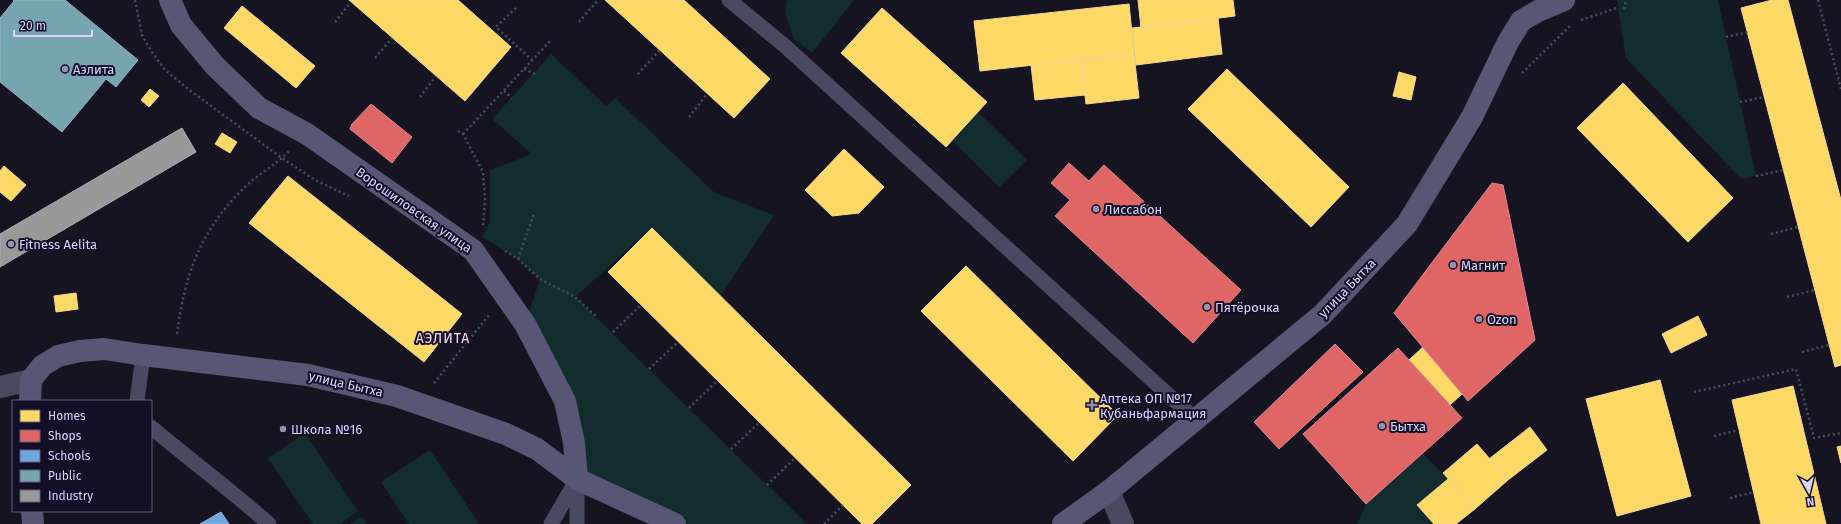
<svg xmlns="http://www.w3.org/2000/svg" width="1841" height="524" viewBox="0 0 1841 524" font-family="'Fira Sans',sans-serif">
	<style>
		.green { fill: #132c2d }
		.homes { fill: #ffd966; stroke: #f4d894 }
		.shops { fill: #e06666; stroke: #de8794 }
		.schools { fill: #6fa8dc; stroke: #8fb5e6 }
		.public { fill: #76a5af; stroke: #94b3c7 }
		.industry { fill: #999; stroke: #acabb8 }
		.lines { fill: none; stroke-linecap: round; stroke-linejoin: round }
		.path { stroke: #44505f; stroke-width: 2.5; stroke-dasharray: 2 3; stroke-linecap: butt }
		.lane { stroke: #4a4962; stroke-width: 15 }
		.street { stroke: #4a4962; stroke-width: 22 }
		.secondary { stroke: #575674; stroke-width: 22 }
		.poi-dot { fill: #9591b1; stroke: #130f26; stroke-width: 1.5 }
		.labels { text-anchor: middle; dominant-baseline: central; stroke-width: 4; stroke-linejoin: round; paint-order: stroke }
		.poi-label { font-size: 13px; fill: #d9d4ff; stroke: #130f26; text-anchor: start }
		.street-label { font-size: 13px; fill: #d9d4ff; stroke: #130f26 }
		.neighbourhood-label { font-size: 14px; letter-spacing: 1px; fill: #ffd6f0; stroke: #130f26 }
	</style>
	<rect width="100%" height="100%" fill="#161421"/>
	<path class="green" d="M787,0H854L812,53L794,39L785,12Z
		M1617,0H1718L1756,176L1741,179L1626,58Z
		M551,54L606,106L615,98L715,193L774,215L720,297L652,228L575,297L807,524H675L577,479L574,443L525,324L540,279L518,259L482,237L490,222V170L532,154L492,119Z
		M978,112L1027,160L999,187L953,142Z
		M305,433L358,511L340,524H313L268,458Z
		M430,450L479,524H409L381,482Z
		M1423,454L1448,479L1417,505L1434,524H1357L1366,504Z
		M362,516L367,524H350Z"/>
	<path class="homes" d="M349,0H458L511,47L465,101Z
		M605,0H684L770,79L734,118Z
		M1138,0H1233L1235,16L1141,28Z
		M1772,0H1788L1841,200V365L1835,367L1741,8Z
		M1129,4L1134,54L980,71L974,21Z
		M242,6L315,66L296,88L224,28Z
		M882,8L987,102L946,147L841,53Z
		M1218,18L1222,54L1136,65L1132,28Z
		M1134,54L1139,98L1086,104L1081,60Z
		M1081,60L1085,95L1035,100L1031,65Z
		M1227,69L1349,187L1311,227L1188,109Z
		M1399,72L1416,77L1411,100L1393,96Z
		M1623,83L1733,198L1688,242L1577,128Z
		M150,89L159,96L149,107L141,100Z
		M222,133L237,142L230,153L215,144Z
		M844,149L884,187L859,213L832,216L805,190Z
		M4,166L26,185L11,201L0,192V171Z
		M288,176L462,314L424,362L249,223Z
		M652,228L911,485L872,524H862L608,272Z
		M966,266L1118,415L1073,461L921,311Z
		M76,293L78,309L56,312L54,296Z
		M1698,316L1707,335L1671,353L1662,334Z
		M1423,347L1462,394L1450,405L1409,360Z
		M1660,380L1691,496L1617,516L1586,399Z
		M1793,386L1826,524H1761L1739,430L1732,400Z
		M1530,427L1547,450L1508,480L1489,459Z
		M1477,444L1508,480L1475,509L1443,473Z
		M1841,446V463L1837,447Z
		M1448,479L1475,509L1456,524H1434L1417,505Z"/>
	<path class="shops" d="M371,104L412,137L392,163L350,129L352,124Z
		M1069,163L1089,181L1104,165L1241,290L1193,343L1055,216L1070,200L1051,183Z
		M1492,183L1503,185L1535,340L1468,401L1394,313Z
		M1335,344L1363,372L1279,449L1254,422Z
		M1398,348L1462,418L1366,504L1303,434Z"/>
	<path class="schools" d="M221,512L229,524H200Z"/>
	<path class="public" d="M13,0H65L138,60L116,87L106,79L62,132L0,82V18L14,1Z
		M11,236L17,245L7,251L1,243Z"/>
	<path class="industry" d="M182,128L196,152L0,267V234Z"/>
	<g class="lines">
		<path class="path" d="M135,0L142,35L151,51L165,70L192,92L282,158L315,180L349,196
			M1818,0L1841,89
			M516,8L496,27L532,60
			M1624,9L1626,0
			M1581,20L1617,8
			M335,22L351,2
			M579,22L598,0
			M1726,37L1748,32
			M375,58L392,38
			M524,69L535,74
			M1522,73L1571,25
			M638,74L660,50
			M504,91L512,98
			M420,97L436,76
			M1740,102L1764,97
			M689,117L707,94
			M458,131L463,134L483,172L485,199L483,227
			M463,134L552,39
			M1756,176L1783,170
			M1771,234L1798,227
			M505,251L518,259L540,279L575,297L597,317
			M518,259L534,214
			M1787,297L1815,290
			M613,332L641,305
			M177,334C185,275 199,233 242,190C256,175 275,166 289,151
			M1802,352L1829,345
			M649,369L678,342
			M434,383L489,315
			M1694,392L1796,369L1814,438L1841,433
			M689,408L718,380
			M1714,436L1739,430
			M731,449L759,423
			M767,485L795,458
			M1730,498L1754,492
			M824,524L843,505"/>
		<path class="lane" d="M729,0L785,46L1196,420
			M137,401L143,355
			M151,427C190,460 231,490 269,524
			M551,524L577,479
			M577,524V480"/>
		<path class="street" d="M0,387L31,380
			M1109,491L1123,524"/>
		<path class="secondary" d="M170,0L181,25L215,66L259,108L307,134L473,250L525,324L565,401L574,443L577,479
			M30,401L31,380L42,366L58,356L80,351L104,349L143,355L308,375L397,396L506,434L537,449L577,479L675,524
			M32,511L33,524
			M1063,524L1109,491L1323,314L1407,224L1472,117L1508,42L1521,21L1538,11L1564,0"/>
	</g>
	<g class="poi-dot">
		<circle cx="65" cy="69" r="4"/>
		<circle cx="1096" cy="209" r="4"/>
		<circle cx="11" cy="244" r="4"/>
		<circle cx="1453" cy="265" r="4"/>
		<circle cx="1207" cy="307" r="4"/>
		<circle cx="1479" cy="319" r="4"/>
		<path d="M1090 399h4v4h4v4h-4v4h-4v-4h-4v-4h4z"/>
		<circle cx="1382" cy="426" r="4"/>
		<circle cx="283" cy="429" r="4"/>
	</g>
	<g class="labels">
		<g class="poi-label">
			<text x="73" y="69">Аэлита</text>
			<text x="1104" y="209">Лиссабон</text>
			<text x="19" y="244">Fitness Aelita</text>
			<text x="1461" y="265">Магнит</text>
			<text x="1215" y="307">Пятёрочка</text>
			<text x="1487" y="319">Ozon</text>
			<text x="1100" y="398">Аптека ОП №17<tspan x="1100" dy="15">Кубаньфармация</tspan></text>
			<text x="1390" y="426">Бытха</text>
			<text x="291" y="429">Школа №16</text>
		</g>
		<g class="street-label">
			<text transform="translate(414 210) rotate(35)">Ворошиловская улица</text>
			<text transform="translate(1347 288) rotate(-46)">улица Бытха</text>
			<text transform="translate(346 384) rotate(13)">улица Бытха</text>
		</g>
		<g class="neighbourhood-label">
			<text x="443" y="338">АЭЛИТА</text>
		</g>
	</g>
	<rect x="12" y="400" width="140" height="112" fill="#130f26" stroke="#625e7d"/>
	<rect x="20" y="410" width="20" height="12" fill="#ffd966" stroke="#625e7d"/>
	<text x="48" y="420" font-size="12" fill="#d9d4ff">Homes</text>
	<rect x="20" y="430" width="20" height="12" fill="#e06666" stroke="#625e7d"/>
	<text x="48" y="440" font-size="12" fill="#d9d4ff">Shops</text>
	<rect x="20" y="450" width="20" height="12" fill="#6fa8dc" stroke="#625e7d"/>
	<text x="48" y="460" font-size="12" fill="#d9d4ff">Schools</text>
	<rect x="20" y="470" width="20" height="12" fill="#76a5af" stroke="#625e7d"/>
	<text x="48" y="480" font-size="12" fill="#d9d4ff">Public</text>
	<rect x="20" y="490" width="20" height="12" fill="#999999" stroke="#625e7d"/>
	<text x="48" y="500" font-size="12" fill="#d9d4ff">Industry</text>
	<g transform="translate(1809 492) rotate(172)" stroke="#130f26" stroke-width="3" paint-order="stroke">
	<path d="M0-3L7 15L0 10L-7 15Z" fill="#d9d4ff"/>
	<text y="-6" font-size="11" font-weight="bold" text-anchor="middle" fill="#d9d4ff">N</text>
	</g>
	<path d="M14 30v6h78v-6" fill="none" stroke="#d9d4ff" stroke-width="2"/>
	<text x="20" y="30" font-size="12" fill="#d9d4ff" stroke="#130f26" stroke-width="3" paint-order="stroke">20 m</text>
</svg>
